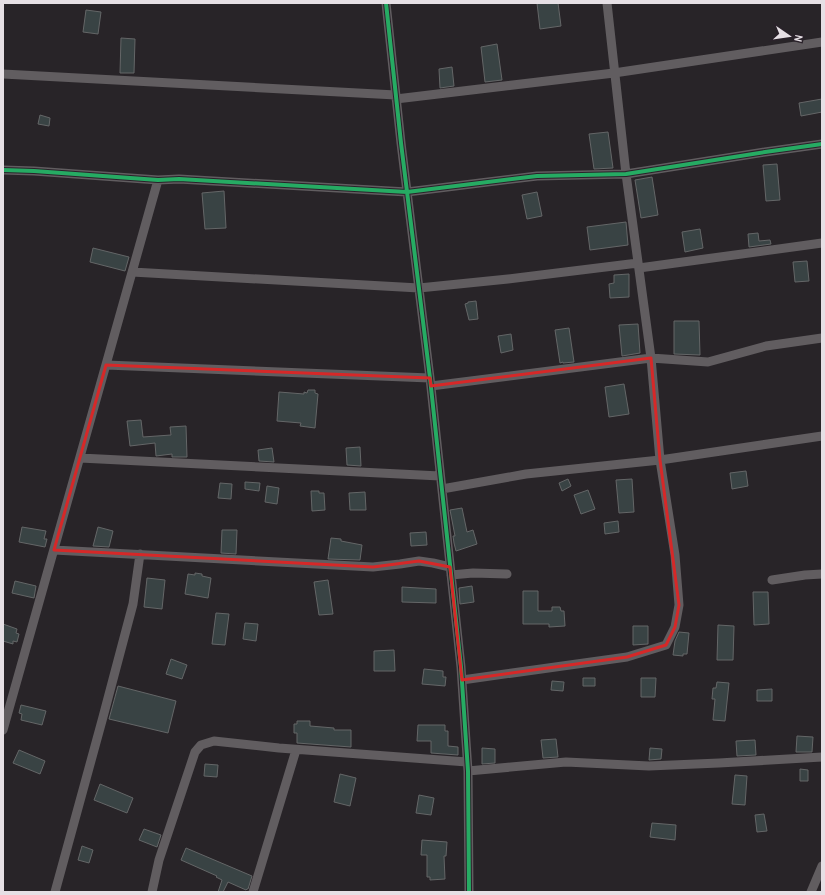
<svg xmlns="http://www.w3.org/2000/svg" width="825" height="895" viewBox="0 0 825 895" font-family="'Archivo Narrow',sans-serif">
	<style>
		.building { fill: #394344; stroke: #646667 }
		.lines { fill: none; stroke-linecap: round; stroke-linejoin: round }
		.minor { stroke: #615d60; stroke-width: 9 }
		.cycleway-casing { stroke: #2a222a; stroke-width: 6 }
		.cycleway { stroke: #26ab63; stroke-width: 4 }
		.marked { fill: none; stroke: #d62828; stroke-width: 3; stroke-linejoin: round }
	</style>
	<rect width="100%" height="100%" fill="#282428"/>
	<path class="building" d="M537,3H558L561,26L540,29Z
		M86,10L101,12L98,34L83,32Z
		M121,38L135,39L134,73H120Z
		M497,44L502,80L485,82L481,47Z
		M452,67L454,86L440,88L439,69Z
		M822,99V112L801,116L799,103Z
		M40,115L50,118L49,126L38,124Z
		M608,132L613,168L594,169L589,134Z
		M777,164L780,200L766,201L763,165Z
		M652,177L658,215L641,218L635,180Z
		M224,191L226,228L205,229L202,193Z
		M537,192L542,216L527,219L522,195Z
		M626,222L628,245L590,250L587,227Z
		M700,229L703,248L685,252L682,232Z
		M758,233L759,241L770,240L771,244L749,247L748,234Z
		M93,248L129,257L125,271L90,262Z
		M807,261L809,281L795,282L793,262Z
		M629,274V297L610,298L609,284L614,283V275Z
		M476,301L478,319L469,320L465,304L468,303V302Z
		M674,321H699L700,355L674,354Z
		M638,324L640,353L622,356L619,325Z
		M569,328L574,362L563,363V362L560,363L555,330Z
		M511,334L513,350L501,353L498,336Z
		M624,384L629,414L609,417L605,387Z
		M308,390H315V393L318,394L315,428L300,426L301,423L277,421L279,392L304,394V392L307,393Z
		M141,420L143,437L171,435L170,427L186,426L187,457H172V454L156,456L155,443L130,446L127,421Z
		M360,447L361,466L347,465L346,448Z
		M272,448L274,462L259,461L258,450Z
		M746,471L748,486L732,489L730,473Z
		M568,479L571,486L562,491L559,483Z
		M632,479L634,512L619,513L616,480Z
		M245,482L260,483L259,491L245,489Z
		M220,483L232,484L231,499L218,498Z
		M267,486L279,488L277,504L265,502Z
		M588,490L595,509L581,514L574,495Z
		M311,491H319V493H324L325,510L312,511Z
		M365,492L366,510H350L349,493Z
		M462,508L467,532L473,530L477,544L456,551L454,543L453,536H455L450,510Z
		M618,521L619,532L605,534L604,523Z
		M22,527L46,531L44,539H47L45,547L19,542Z
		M98,527L113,531L109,547L93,546Z
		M222,530H237L236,554L221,553Z
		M426,532L427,545L411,546L410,533Z
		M331,538L341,539V541L362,545L360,560L328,559Z
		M195,573L202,574V576L211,578L208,598L185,594L188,574L195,575Z
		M147,578L165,580L162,609L144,607Z
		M328,580L333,614L319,615L314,582Z
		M15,581L36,586L34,598L12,593Z
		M472,586L474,602L460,604L459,588Z
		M402,587L436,589V603L402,602Z
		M523,591H538V611H552V607H560L561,611H564L565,626L549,627V624H523Z
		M753,592H768L769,624L754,625Z
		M216,613L229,614L225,645L212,644Z
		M245,623L258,624L256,641L243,639Z
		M3,624L17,629L16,633L19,634L17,642L13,641V644L3,641Z
		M718,625L734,626L733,660H717Z
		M633,626H648V644L633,645Z
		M679,632L689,633L687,654H683V656L673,655L675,641Z
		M394,650L395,671H374V651Z
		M171,659L187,665L182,679L166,674Z
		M424,669L443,671V677H446L445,686L422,684Z
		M583,678H595V686H583Z
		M641,678H656L655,697H641Z
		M552,681L564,682L563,691L551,690Z
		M717,682L729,683L725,721L713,720L715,699H712L713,688H716Z
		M118,686L176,701L168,733L109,719Z
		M772,689V701H757V690Z
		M21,705L46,711L42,725L21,720L22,714L19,713Z
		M297,721H310V726L334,728V730H351V747L297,743V733H294V724H297Z
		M418,725H445V731H448V746L458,747V755L431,753V741H417Z
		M797,736L813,737L812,752H796Z
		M556,739L558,757L543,758L541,740Z
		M755,740L756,755L737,756L736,741Z
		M482,748L495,749V763L482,764Z
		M650,748L662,749L661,759L649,760Z
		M19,750L45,761L40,774L13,763Z
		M205,764L218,765L217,777L204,776Z
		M800,769L808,770V781H800Z
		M340,774L356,778L350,806L334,802Z
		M735,775L747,776L745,805L732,804Z
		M100,784L133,798L127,813L94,800Z
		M419,795L434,798L431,815L416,813Z
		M764,814L767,831L757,832L755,815Z
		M652,823L676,825L675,840L650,837Z
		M144,829L161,835L157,847L139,840Z
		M422,840L447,842L446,856H444L445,879L430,880V877H427V855H421Z
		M82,846L93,850L89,863L78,860Z
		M186,848L252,876L248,889H247L246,890L228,882L223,892H218L222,880L216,877L217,876L181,860Z"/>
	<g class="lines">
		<path class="minor" d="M386,3L401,143L430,378L461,667L468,771L469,892
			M607,3L626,174L651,358L708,362L766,346L822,338
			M3,74L396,95
			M396,99L614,73L822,42
			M3,170L34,171L158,180L179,179L407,192L537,176L626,174L765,152L822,144
			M639,268L822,243
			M132,272L419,288L508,279L638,263
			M106,365L430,378
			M431,386L651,358L660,460L675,555L679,605L675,627L666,645L627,657L462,680
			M80,458L440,476
			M442,489L526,474L660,460L822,436
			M54,550L373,567L400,564L419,561L433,563L450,567
			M451,575L473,573L507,574
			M772,580L805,575L822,574
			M3,730L158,180
			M468,771L566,762L649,766L719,763L822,757
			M55,892L103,717L133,604L140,554
			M152,892L159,860L195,752L201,745L214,741L279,748L467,762
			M253,892L296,750
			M811,892L822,866"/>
		<g class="cycleway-casing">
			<path id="cycleway" d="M386,3L401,143L430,378L461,667L468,771L469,892
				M3,170L34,171L158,180L179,179L407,192L537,176L626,174L765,152L822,144"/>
		</g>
		<use href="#cycleway" class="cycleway"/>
	</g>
	<path class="marked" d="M651,358L660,460L679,605L675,627L666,645L627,657L462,680L450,567L419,561L373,567L54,550L106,365L430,378L431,386Z"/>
	<rect width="825" height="895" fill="none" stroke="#e6e0e5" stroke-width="8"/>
	<g transform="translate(789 36) rotate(103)" stroke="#2a222a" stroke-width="3" paint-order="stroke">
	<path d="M0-3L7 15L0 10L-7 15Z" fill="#e6e0e5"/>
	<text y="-6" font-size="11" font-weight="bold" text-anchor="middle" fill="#e6e0e5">N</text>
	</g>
</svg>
